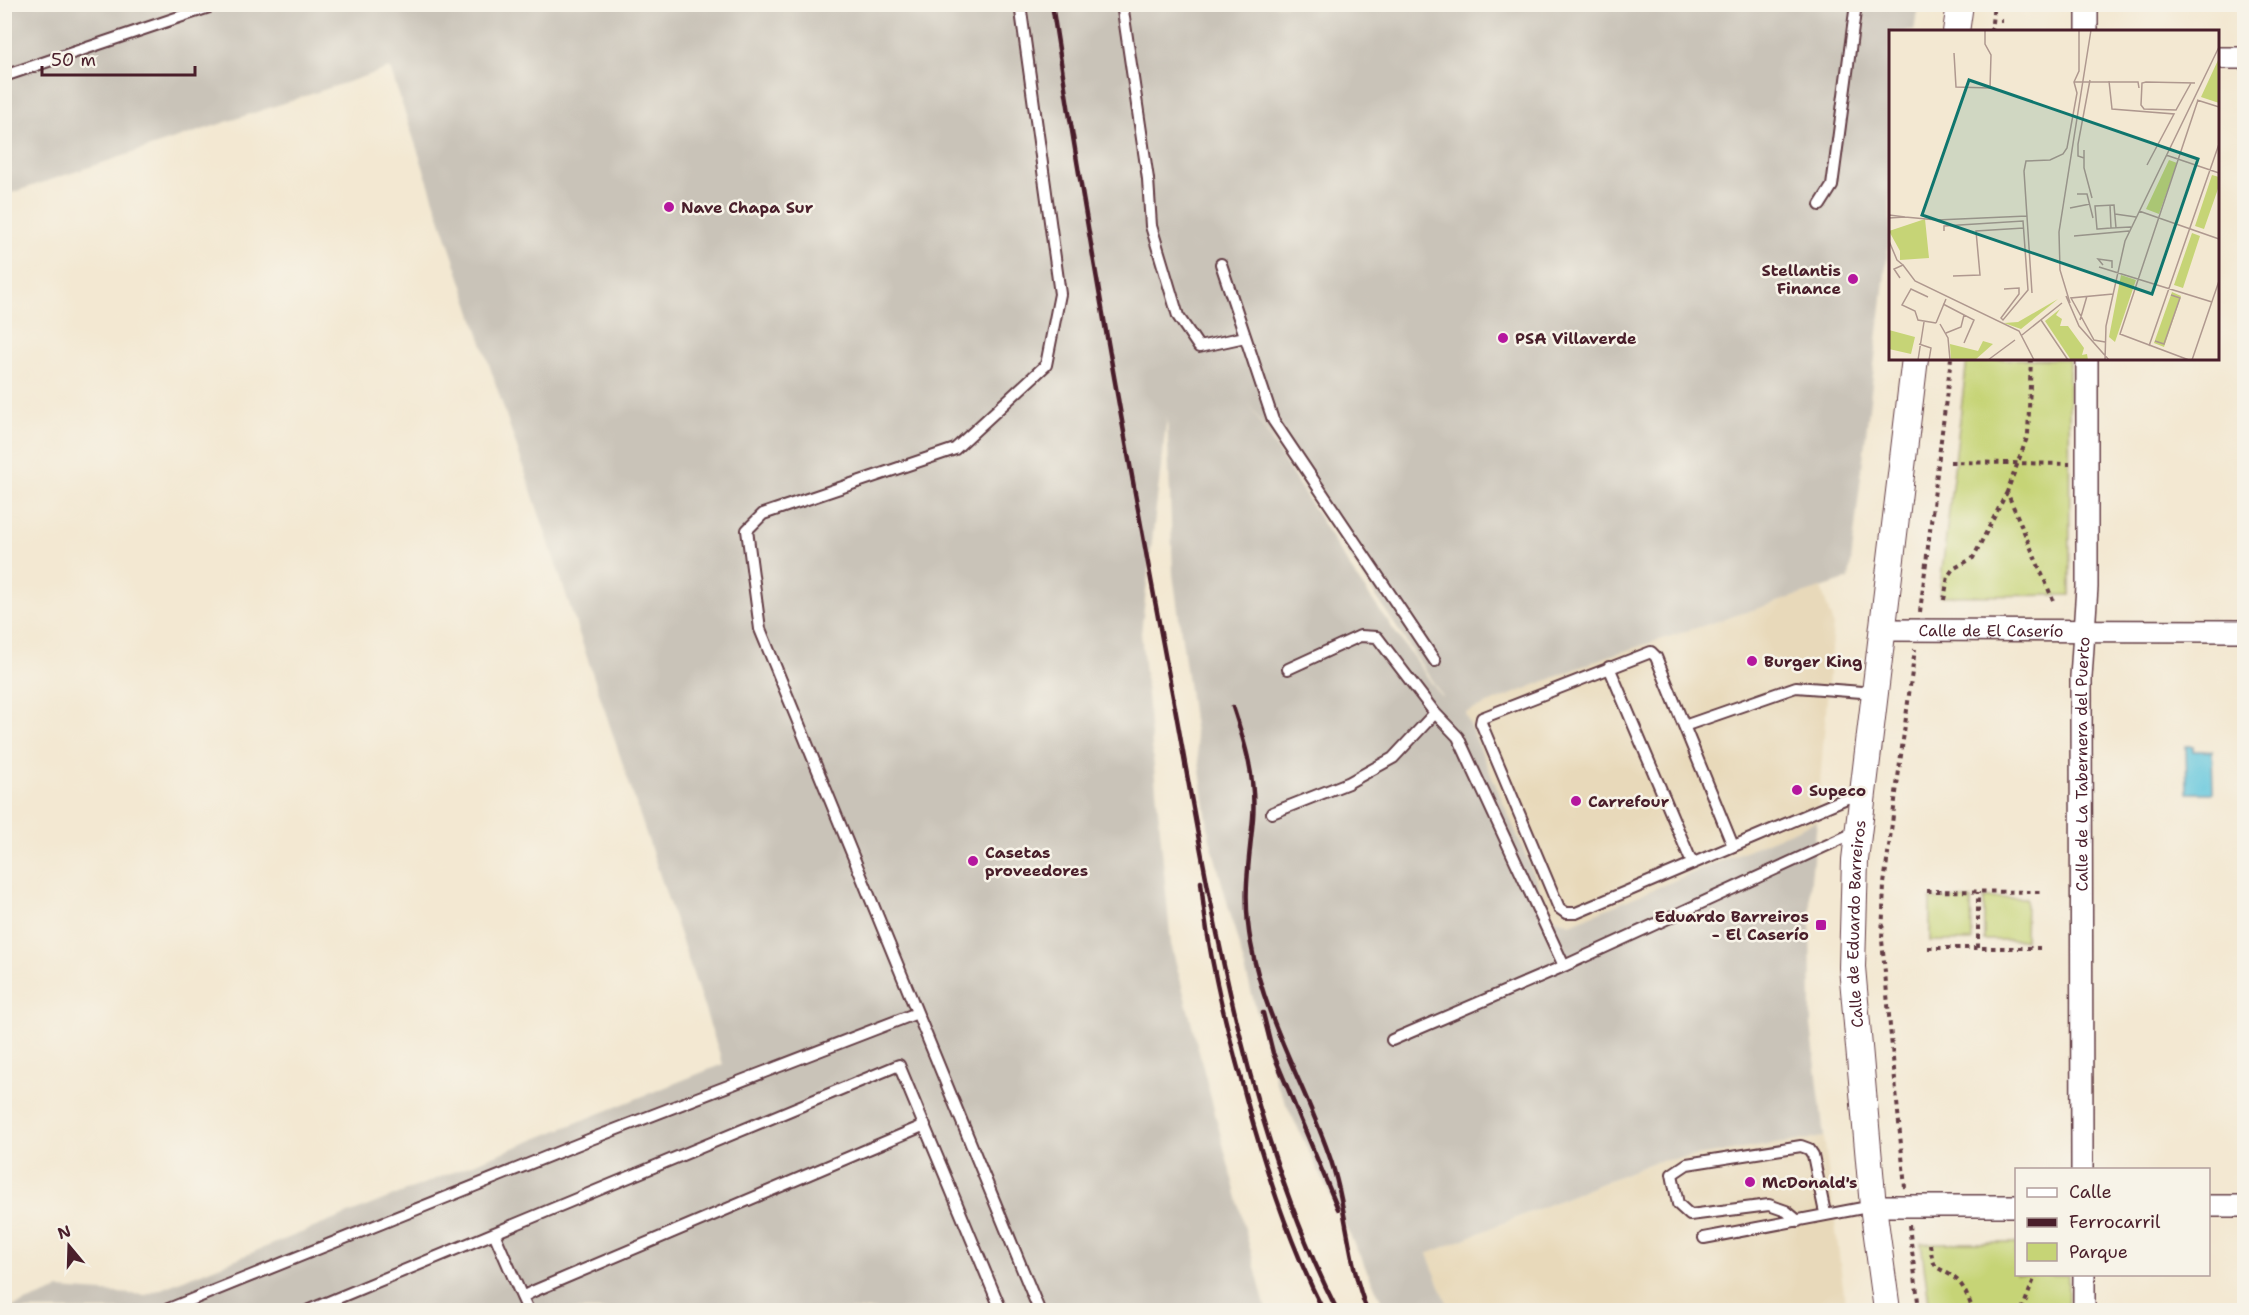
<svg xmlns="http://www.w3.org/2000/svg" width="2249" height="1315" viewBox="0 0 2249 1315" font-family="'Shantell Sans',sans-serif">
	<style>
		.built { fill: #e8d9ba }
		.industrial { fill: #c9c3b8; fill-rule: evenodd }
		.green { fill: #c6d476; stroke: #887a50; stroke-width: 1.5 }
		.water { fill: #60c6dd; stroke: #557284; stroke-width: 1.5 }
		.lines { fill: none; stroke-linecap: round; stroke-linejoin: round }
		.service-casing { stroke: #633d44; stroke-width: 14 }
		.minor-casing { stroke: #633d44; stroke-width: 24 }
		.tertiary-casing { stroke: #633d44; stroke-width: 28 }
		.path { stroke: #633d44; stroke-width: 4; stroke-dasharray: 4.5 4.5; stroke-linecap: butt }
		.service { stroke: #fff; stroke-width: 10 }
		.minor { stroke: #fff; stroke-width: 21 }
		.tertiary { stroke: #fff; stroke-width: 26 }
		.rail { stroke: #4a1f2b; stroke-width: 4.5 }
		.poi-dot { fill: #b5179e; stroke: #f7f3e8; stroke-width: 2 }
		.labels { text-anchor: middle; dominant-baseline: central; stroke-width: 5; stroke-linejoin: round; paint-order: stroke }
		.poi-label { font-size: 16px; font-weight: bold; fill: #4a1f2b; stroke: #f7f3e8; text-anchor: start }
		.street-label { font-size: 16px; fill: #4a1f2b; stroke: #f7f3e8 }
		.inset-road { fill: none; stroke: #af988f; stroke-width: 1.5 }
		.view { fill: #0f766e; fill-opacity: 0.15; stroke: #0f766e; stroke-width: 3 }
		.inset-edge { fill: none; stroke: #4a1f2b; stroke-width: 3 }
	</style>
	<rect width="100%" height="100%" fill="#f7f3e8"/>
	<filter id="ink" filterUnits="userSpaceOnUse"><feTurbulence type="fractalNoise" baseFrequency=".0167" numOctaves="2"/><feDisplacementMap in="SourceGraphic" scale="12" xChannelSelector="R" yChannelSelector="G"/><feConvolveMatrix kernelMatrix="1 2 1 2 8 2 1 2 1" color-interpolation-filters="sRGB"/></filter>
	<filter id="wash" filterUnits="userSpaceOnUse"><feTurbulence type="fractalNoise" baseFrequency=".008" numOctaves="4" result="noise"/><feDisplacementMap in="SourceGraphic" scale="24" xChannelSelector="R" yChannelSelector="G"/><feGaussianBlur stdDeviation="1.35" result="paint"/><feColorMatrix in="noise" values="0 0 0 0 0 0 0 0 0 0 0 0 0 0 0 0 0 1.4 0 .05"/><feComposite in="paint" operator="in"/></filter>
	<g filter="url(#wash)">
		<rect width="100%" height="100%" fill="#f3e8d2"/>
		<path class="built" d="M1821,588L1833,625L1817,821L1570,924L1552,917L1465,713L1606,657Z
			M1824,1137L1846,1310H1450L1427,1254L1655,1162Z"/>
		<path class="industrial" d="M5,5H1918L1914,31L1890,32V230L1849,579L1606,657L1465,713L1552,917L1570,924L1817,821L1810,889L1811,1024L1824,1137L1654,1162L1427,1254L1450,1310H1386L1276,1083L1209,835L1173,574L1167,416L1141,633L1171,944L1266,1310H5L59,1289L146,1295L723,1064L390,68L5,195ZM1247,401L1442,696H1441L1356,577Z"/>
		<path class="green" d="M1967,359H2069L2070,595L1939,596Z
			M1984,898H2026L2025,940H1984Z
			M1930,899H1971L1972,941H1930Z
			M1921,1243H2016V1274L2068,1275V1310H1930Z"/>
		<path class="water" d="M2186,746H2193V751H2212L2213,793H2187Z"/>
	</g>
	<g filter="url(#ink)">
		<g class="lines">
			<g class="service-casing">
				<path id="service" d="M1020,4L1060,294L1046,365L955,449L763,514L747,530L760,629L1039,1310
					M1122,4L1148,179L1151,226L1178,316L1199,347L1245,337
					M4,76L209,7L208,4
					M1820,205L1832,186L1856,4
					M1221,264L1273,420L1435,661
					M1609,667L1692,863
					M1288,669L1360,636L1377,637L1435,713L1458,737L1564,966
					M1684,726L1796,687L1875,693
					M1272,813L1348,783L1393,758L1435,713
					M1733,846L1656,657L1651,652L1482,718L1481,723L1559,908L1566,913H1576L1861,792
					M1392,1040L1564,966L1856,832
					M1798,1221L1786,1211L1769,1205L1690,1215L1678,1204L1672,1174L1687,1164L1801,1146L1809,1149L1813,1155L1825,1213
					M494,1233L522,1297
					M1704,1238L1873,1206
					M166,1310L591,1139L917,1013
					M309,1310L899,1065L1001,1310
					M528,1310L522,1297L534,1291L925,1125"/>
			</g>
			<g class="minor-casing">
				<g id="minor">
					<path d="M2087,4V32"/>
					<path d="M2218,58H2244"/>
					<path id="s1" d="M1883,630L2244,631"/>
					<path id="s2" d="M2082,1170L2081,677L2087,587V358"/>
					<path d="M1873,1206H2016"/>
					<path d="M2208,1206H2244"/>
					<path d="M2084,1274V1310"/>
				</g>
			</g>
			<g class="tertiary-casing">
				<g id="tertiary">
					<path d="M1956,32L1960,4"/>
					<path id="s3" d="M1887,1310L1873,1206L1852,967L1855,860L1915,358"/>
				</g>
			</g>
			<path class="path" d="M2000,21H2002
				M1991,32L1994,4
				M2031,358L2028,435L2007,492L2053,600
				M1950,462L2070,464
				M1944,600L1948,576L1953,569L1973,558L2007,492
				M1920,612L1951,358
				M1927,891L2040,892
				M1928,948H2040
				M1978,948V892
				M1905,1188L1882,940L1884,884L1915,649
				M1909,1225L1919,1310
				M1930,1244C1934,1276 1937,1263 1957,1280C1965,1287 1969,1301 1973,1310
				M2022,1310L2036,1274"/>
			<use href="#service" class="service"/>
			<use href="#minor" class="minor"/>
			<use href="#tertiary" class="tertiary"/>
			<path class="rail" d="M1052,4C1088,240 1131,474 1175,708C1211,906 1246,1130 1337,1310
				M1233,707C1245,743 1256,779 1253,818C1249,864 1242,896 1251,944C1264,1017 1303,1082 1328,1152C1347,1203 1347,1260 1367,1310
				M1201,882C1207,950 1224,1018 1242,1083C1263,1162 1287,1238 1323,1310
				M1263,1013L1273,1053L1338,1209"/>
		</g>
	</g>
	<g class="poi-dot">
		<circle cx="669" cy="207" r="6"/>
		<circle cx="1853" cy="279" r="6"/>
		<circle cx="1503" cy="338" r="6"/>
		<circle cx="1752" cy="661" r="6"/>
		<circle cx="1797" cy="790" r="6"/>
		<circle cx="1576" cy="801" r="6"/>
		<circle cx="973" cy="861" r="6"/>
		<rect x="1815" y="919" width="12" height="12" rx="3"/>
		<circle cx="1750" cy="1182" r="6"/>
	</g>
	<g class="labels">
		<g class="poi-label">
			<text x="681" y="207">Nave Chapa Sur</text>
			<text x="1841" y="270" text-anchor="end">Stellantis<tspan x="1841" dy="18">Finance</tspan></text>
			<text x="1515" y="338">PSA Villaverde</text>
			<text x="1764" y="661">Burger King</text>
			<text x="1809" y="790">Supeco</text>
			<text x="1588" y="801">Carrefour</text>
			<text x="985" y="852">Casetas<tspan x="985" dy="18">proveedores</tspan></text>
			<text x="1809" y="916" text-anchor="end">Eduardo Barreiros<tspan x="1809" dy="18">- El Caserío</tspan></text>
			<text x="1762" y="1182">McDonald's</text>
		</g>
		<g class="street-label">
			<text stroke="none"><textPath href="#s1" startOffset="108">Calle de El Caserío</textPath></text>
			<text stroke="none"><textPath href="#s2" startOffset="406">Calle de La Tabernera del Puerto</textPath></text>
			<text stroke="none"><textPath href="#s3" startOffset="388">Calle de Eduardo Barreiros</textPath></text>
		</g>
	</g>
	<g transform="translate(1889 30)">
		<rect width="330" height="330" fill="#f3e8d2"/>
		<path d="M330,28V73L312,67ZM280,130L288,133L270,184L257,179ZM323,145L330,147V156L315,199L306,196ZM36,189L40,228L11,230V221L0,201ZM303,203L311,206L294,258L285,255ZM232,245L247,250L226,312L220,307ZM283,262L292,266L275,317L265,313ZM169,269L132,299L115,293L129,292ZM171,279L167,285L173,289L171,296H179L195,318L193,325L198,324L199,330H182L156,291ZM0,300L26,307L22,324L0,319ZM94,311L104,314L86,330H62L61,314L89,321Z" fill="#c6d476"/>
		<path class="inset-road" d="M65,23L67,57L101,58L102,25L96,14V0M220,51L223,79L285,84L258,135M185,52H249L250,58M302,53L287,80L255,79L252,75L253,53L257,52L306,53M308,70L330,77M195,120V138L203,168M277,125L330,143M195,128L189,126V114L201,50M188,164H198L204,188M221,175L222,198M181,178L201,174M250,181L330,209M226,184L247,187M0,185L16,187L0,188M16,187L48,190L138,186M227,198L225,175L206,176L208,199H209L222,198L242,197M55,201V196L134,191L139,260L114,290L112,288L130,264V258L115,259M185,206L240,201M0,211L8,230L14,235M214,235L209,229L223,231V238M210,237L323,272M64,246L91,245L87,201L135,198M11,248L5,239L14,235L26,251L130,301L145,330M143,263L135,141L137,131L161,130L174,124L178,118L188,63L185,52L190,41V0M177,266L190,296L220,330M39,267L22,259L13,275L26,281L29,290L47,293M181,273L171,240L170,202L202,0M54,274L85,290L75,313M152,290L179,330M191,290L198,266M47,293L57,269M51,294L59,308L61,330M57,303L72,297L75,285M133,305L173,273M266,311L275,314L291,268L282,265M216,312L205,310L182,268L224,264M30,314L42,318L40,330M260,316L330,114M29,330L35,292M99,330L126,310M216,330L217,296L236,211L330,17M300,330L231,304L309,70M303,330L330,251"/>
		<path class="view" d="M80,50L309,129L263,264L33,185Z"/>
		<rect width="330" height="330" class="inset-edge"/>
	</g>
	<rect width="2249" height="1315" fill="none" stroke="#f7f3e8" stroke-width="24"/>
	<rect x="2015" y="1168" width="195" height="108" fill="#f7f3e8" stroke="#b29e9c" stroke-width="1.5"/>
	<rect x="2027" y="1188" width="30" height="9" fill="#ffffff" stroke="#b29e9c" stroke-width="1.5"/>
	<text x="2069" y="1198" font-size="18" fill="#4a1f2b">Calle</text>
	<rect x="2027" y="1218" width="30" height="9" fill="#4a1f2b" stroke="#b29e9c" stroke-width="1.5"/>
	<text x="2069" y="1228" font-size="18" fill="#4a1f2b">Ferrocarril</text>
	<rect x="2027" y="1243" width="30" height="18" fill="#c6d476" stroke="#b29e9c" stroke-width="1.5"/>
	<text x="2069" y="1258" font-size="18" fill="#4a1f2b">Parque</text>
	<g transform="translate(69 1246) rotate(341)" stroke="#f7f3e8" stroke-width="4.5" paint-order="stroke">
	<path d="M0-4.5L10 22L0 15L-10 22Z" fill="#4a1f2b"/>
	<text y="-9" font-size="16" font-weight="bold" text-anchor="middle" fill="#4a1f2b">N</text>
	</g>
	<path d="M42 66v9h153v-9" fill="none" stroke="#4a1f2b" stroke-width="3"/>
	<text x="51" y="66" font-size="18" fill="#4a1f2b" stroke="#f7f3e8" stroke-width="4.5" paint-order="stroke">50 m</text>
</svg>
